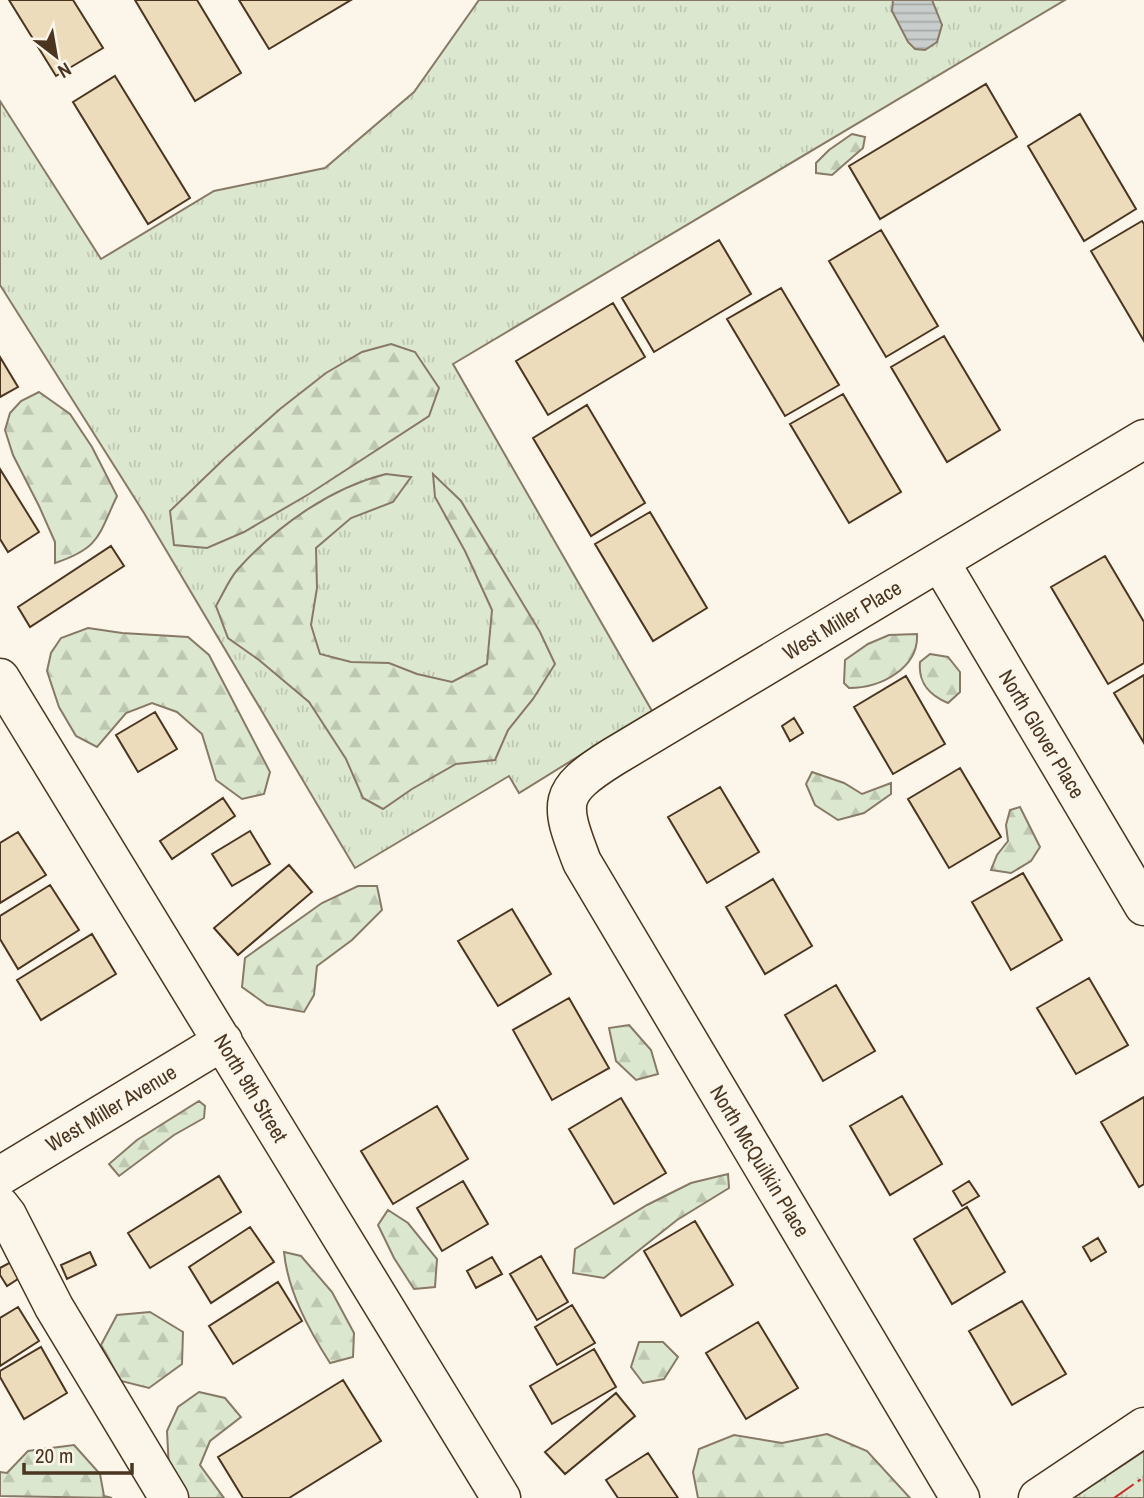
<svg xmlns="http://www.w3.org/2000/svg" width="1144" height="1498" viewBox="0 0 1144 1498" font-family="'Archivo Narrow',sans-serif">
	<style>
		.grass { fill: url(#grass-tufts); stroke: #887966; stroke-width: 2 }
		.forest { fill: url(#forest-firs); stroke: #887966; stroke-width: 2 }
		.water { fill: url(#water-rules); stroke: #887966; stroke-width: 2 }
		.building { fill: #ecdcbc; stroke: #4a3520; stroke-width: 2 }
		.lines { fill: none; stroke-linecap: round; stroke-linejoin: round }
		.minor-casing { stroke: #4a3520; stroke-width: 41 }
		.major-casing { stroke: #4a3520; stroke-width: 41 }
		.minor { stroke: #fbf6e9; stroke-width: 38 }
		.major { stroke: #fbf6e9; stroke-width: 38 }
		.power { stroke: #c62828; stroke-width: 2; stroke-dasharray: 24 5 3.5 5; stroke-linecap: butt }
		.labels { text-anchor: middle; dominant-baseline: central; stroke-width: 5; stroke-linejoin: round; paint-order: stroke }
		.street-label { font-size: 21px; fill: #4a3520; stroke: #fbf6e9 }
	</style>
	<defs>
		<pattern id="grass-tufts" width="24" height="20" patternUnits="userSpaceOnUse" patternTransform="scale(1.75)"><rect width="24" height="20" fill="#dce7d0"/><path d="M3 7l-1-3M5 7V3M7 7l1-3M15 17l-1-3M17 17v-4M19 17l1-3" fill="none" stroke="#bec7b2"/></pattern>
		<pattern id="forest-firs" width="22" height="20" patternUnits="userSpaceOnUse" patternTransform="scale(1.75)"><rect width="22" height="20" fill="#dce7d0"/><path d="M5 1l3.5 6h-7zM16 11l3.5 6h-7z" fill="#bec7b2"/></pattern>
		<pattern id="water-rules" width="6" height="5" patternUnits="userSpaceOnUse" patternTransform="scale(1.75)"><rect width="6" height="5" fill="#c9cecd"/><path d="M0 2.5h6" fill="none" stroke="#a5a8a6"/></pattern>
	</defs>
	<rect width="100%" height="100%" fill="#fbf6e9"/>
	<path class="grass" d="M479,0H1065L453,364L652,711L519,793L509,776L355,868L144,513L0,285V101L101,259L214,191L325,168L414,92Z
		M1144,1451V1498H1073Z"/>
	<path class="forest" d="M852,134L865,137L863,148L832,175L816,173V163L829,150Z
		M391,344L415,352L439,388L429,416L309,494L244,532L207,548L174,545L170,511L225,458L280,409L326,373L362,352Z
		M39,392L70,414L92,447L117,496C98,536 100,548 55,563V542L39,506L13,455L5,430L10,413L21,401Z
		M386,474L411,477L393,502L351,518L316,548L317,588L311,625L320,654L351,662L389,663L417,674L452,682L487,664L492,610L465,551L435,497L433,474L461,501L540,632L555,664L533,699L508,730L495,760L456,764L412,789L383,809L363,798L346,759L309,702L259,660L228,638L216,606C223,594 229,579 238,569C277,526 330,488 386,474Z
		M88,628L122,633L188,637L209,655L270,772L264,794L242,799L216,780L202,734L177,712L152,703L126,713L97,747L76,736L59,707L47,671L51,653L61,638Z
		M917,634C919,668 881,688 849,688L844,683L845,660L868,644L889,635Z
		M930,654L948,657L960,672V692L948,703C929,695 918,683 920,662Z
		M812,772L844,783L862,794L891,783V794L864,813L838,820L815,805L806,784Z
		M1020,807L1040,847L1031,861L1011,873L991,870L997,855L1008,841L1006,825L1010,810Z
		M358,886H377L382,910L352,940L317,966L314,995L304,1012L267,1005L242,987L245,958L322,903Z
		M629,1025L651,1050L658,1074L636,1080L616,1061L609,1028Z
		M199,1101L205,1106L204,1118L174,1135L119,1176L109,1164L137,1140Z
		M728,1174L729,1188L677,1220L604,1278L573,1273L575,1249L647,1205L691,1183Z
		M388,1210L408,1223L437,1259L435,1287L414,1289L394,1258L378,1225Z
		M284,1252L301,1256L332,1292L354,1333L353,1357L330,1363C309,1330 288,1292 284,1252Z
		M150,1312L183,1332L182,1364L149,1388L121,1381L101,1345L117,1315Z
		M639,1342H663L678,1357L664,1379L643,1383L631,1367Z
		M199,1392L225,1398L241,1417L210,1441L200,1465L224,1498H184L169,1470L167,1431L178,1407Z
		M827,1434L867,1451L910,1498H698L693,1472L699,1449L734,1435L782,1443Z
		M74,1445L100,1474L104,1496L112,1498L0,1496V1472L7,1473L28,1451Z"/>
	<path class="water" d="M893,0H932L942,25L937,42L925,50L915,49L908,42L892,11Z"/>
	<path class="building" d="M9,0H73L103,48L56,76Z
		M135,0H197L241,73L195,101Z
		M239,0H351L269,49Z
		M115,76L190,198L148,224L73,102Z
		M986,84L1017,137L880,219L849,166Z
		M1080,114L1136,209L1084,241L1028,146Z
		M1142,221L1144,224V341L1091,251Z
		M881,230L938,326L886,357L829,261Z
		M719,240L751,294L654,352L622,298Z
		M781,288L839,385L785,416L727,319Z
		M613,303L645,357L548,415L516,361Z
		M944,336L1000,430L947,462L891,367Z
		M0,357L18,387L0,397Z
		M843,394L901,492L849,523L790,424Z
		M587,405L645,503L591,536L533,438Z
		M0,469L39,532L8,552L0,539Z
		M650,512L707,608L653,641L595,544Z
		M111,546L124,566L30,627L18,607Z
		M1105,556L1144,622V663L1108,684L1051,587Z
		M1144,675V743L1114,693Z
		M906,676L945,744L893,774L854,707Z
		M155,712L177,749L138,772L116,735Z
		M794,718L803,733L790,741L782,726Z
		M960,768L1001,837L949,868L908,799Z
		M720,787L759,852L707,883L668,817Z
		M223,798L235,816L172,859L160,841Z
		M250,831L270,864L232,886L212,854Z
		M18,832L46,875L0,903V843Z
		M289,865L312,892L238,955L214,928Z
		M1023,873L1062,940L1011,970L972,902Z
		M773,879L812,946L765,974L726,907Z
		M50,885L79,930L18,969L0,939V916Z
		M512,909L551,974L498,1006L458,941Z
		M92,934L116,974L41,1020L17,980Z
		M1089,978L1128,1045L1076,1074L1037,1008Z
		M836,985L875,1051L823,1081L785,1015Z
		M569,998L609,1068L552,1100L513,1030Z
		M902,1096L942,1164L890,1195L850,1126Z
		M1144,1097V1184L1139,1187L1101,1122Z
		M621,1098L666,1173L614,1204L569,1129Z
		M437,1106L468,1159L393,1204L361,1151Z
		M219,1176L241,1212L150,1268L128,1233Z
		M463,1181L488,1224L442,1251L417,1208Z
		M969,1181L979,1196L962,1206L953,1191Z
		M967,1207L1005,1272L952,1304L914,1239Z
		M695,1221L733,1285L681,1316L644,1251Z
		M250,1227L274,1262L211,1303L189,1267Z
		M1098,1238L1106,1252L1091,1261L1083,1247Z
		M90,1252L96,1265L67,1279L61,1265Z
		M541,1256L568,1302L537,1320L510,1274Z
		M492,1257L502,1274L476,1288L467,1271Z
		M11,1262L21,1277L7,1286L0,1275V1268Z
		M278,1282L302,1321L233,1364L209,1326Z
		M1022,1301L1066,1374L1012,1405L969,1331Z
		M572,1305L595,1343L557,1365L535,1327Z
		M18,1307L39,1341L0,1366V1318Z
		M758,1322L798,1388L746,1419L706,1353Z
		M41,1347L67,1393L24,1419L0,1377V1371Z
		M594,1349L616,1387L552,1424L530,1386Z
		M343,1380L381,1441L289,1498H243L218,1457Z
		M616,1393L635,1416L565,1474L545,1452Z
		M648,1453L678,1498H618L606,1480Z"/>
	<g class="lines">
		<g class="minor-casing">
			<path id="minor" d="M940,562L1144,906
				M0,678L501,1498
				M0,1176L223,1041
				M0,1206L7,1215L54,1307L169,1498
				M960,1498L582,862C559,802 557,792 613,757L1144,439"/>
		</g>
		<g class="major-casing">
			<path id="major" d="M1038,1498L1144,1427"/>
		</g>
		<use href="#minor" class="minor"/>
		<use href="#major" class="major"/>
		<path class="power" d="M1114,1498L1144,1477"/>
	</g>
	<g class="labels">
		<g class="street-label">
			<text transform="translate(842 620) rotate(-31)">West Miller Place</text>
			<text transform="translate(1042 734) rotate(59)">North Glover Place</text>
			<text transform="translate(251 1088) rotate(59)">North 9th Street</text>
			<text transform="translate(111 1108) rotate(-31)">West Miller Avenue</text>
			<text transform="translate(760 1161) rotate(59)">North McQuilkin Place</text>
		</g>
	</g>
	<g transform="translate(56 56) rotate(149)" stroke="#fbf6e9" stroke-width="5" paint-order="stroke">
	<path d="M0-5L12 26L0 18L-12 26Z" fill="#4a3520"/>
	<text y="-10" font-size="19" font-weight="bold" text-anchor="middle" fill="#4a3520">N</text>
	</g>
	<path d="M24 1463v10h108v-10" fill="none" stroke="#4a3520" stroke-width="3.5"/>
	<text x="35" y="1463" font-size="21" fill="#4a3520" stroke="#fbf6e9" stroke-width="5" paint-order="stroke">20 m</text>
</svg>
